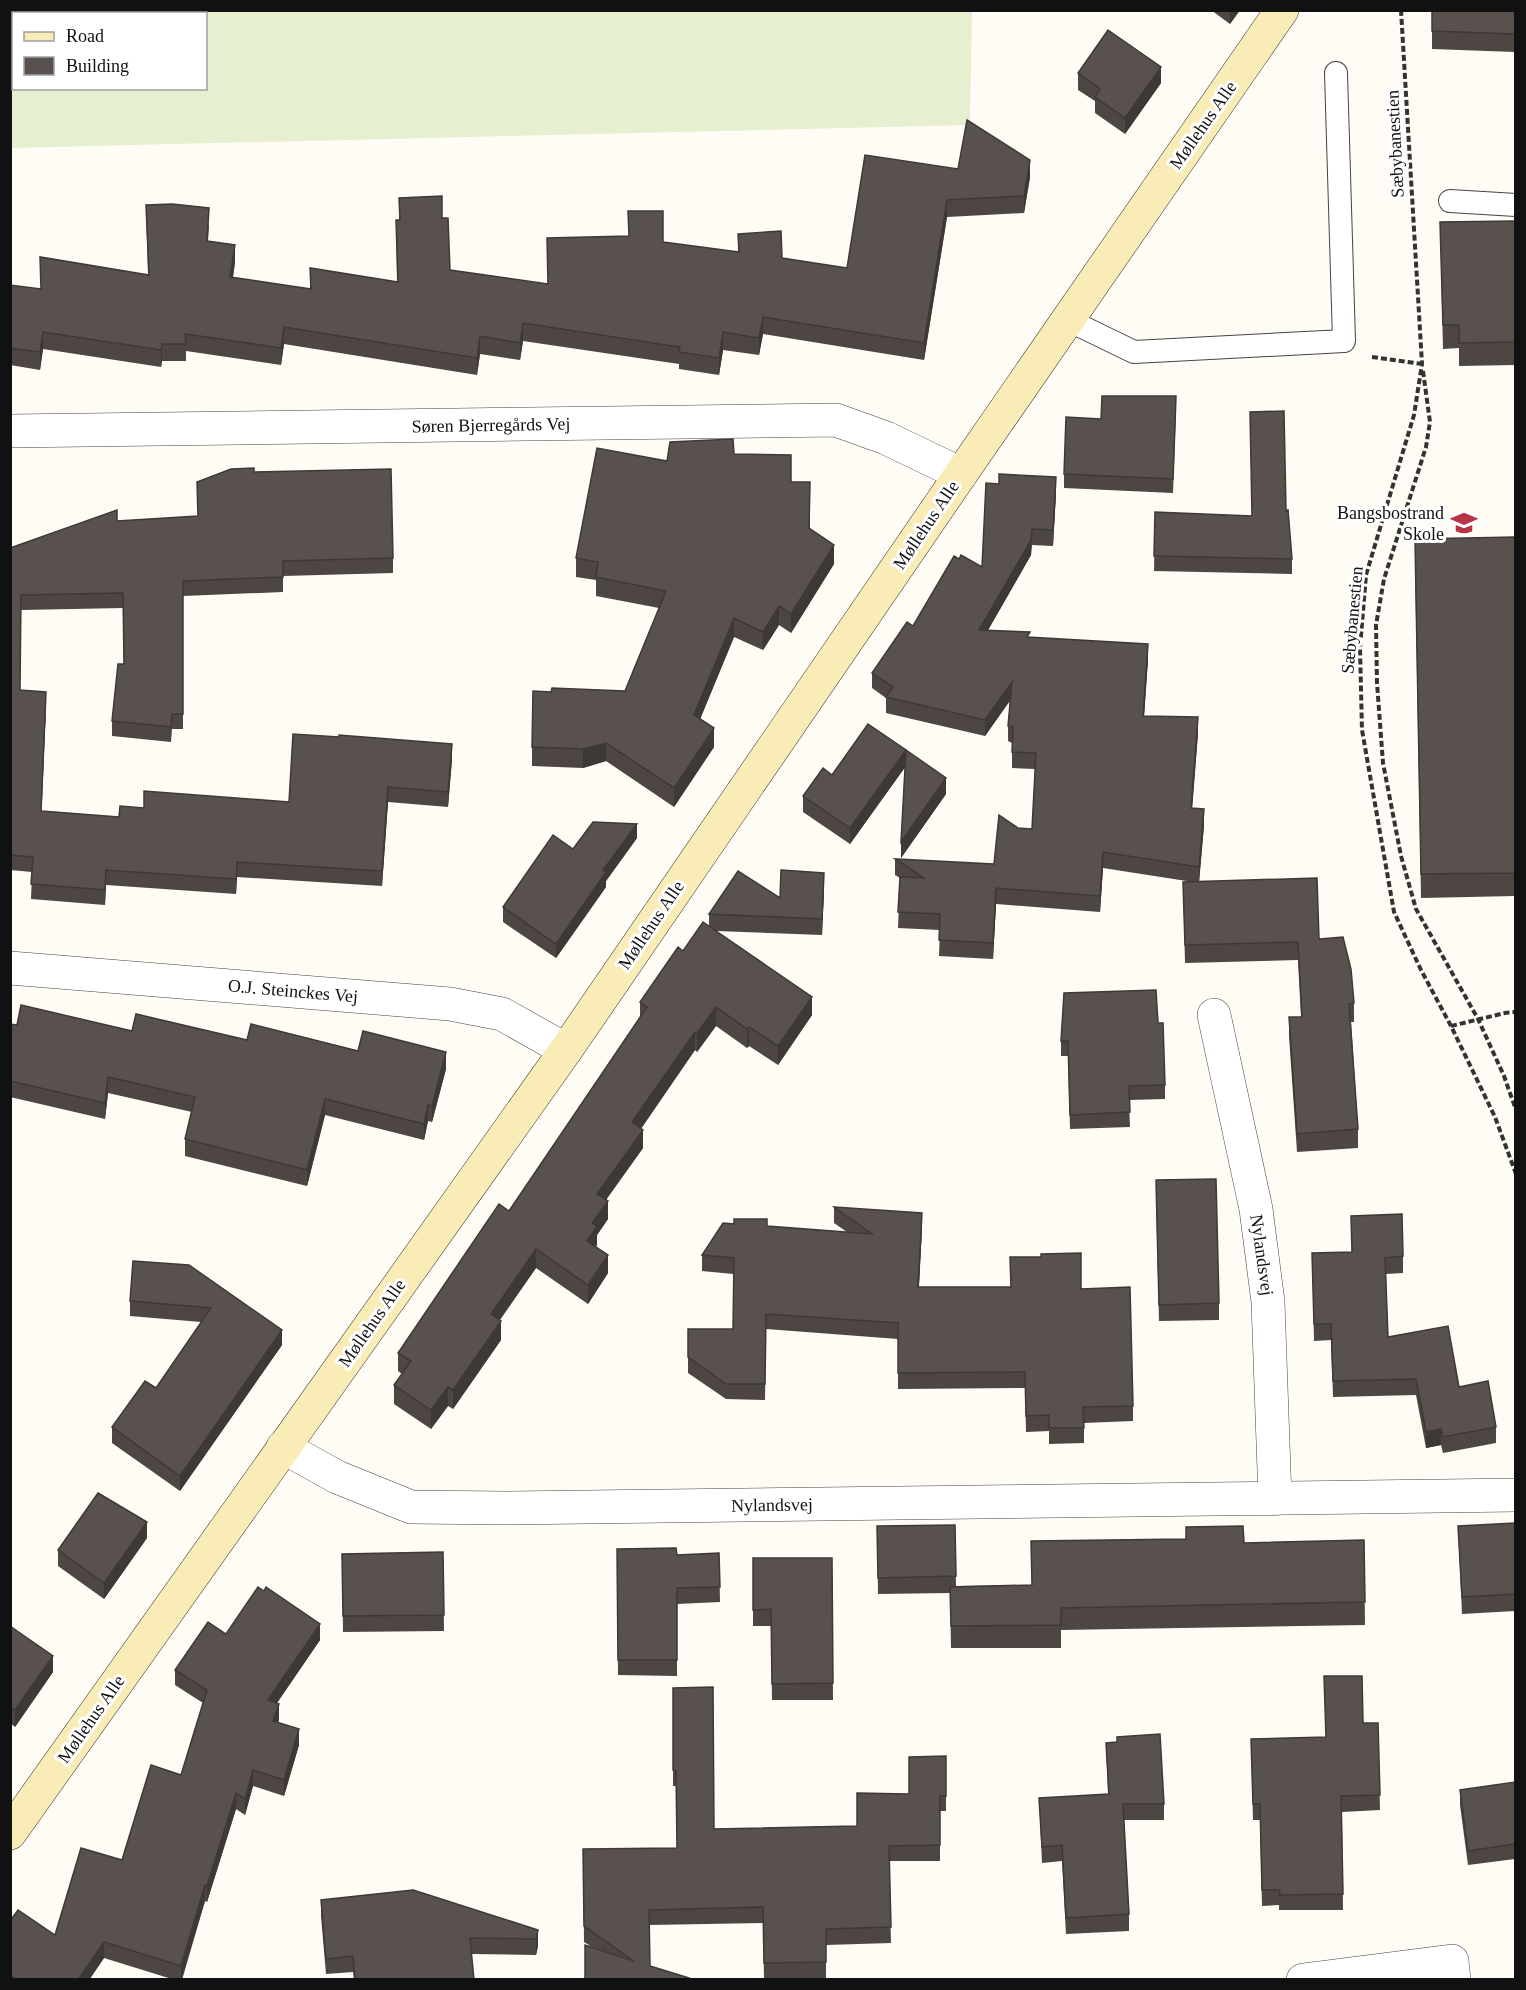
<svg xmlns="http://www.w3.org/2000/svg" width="1526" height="1990" viewBox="0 0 1526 1990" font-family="Georgia,serif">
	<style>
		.pitch { fill: #e7efd1; fill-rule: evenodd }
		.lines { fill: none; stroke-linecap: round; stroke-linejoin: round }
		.lane-casing { stroke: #444; stroke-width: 24 }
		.street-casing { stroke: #444; stroke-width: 34 }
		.secondary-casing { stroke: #333; stroke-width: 34 }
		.path { stroke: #333; stroke-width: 4; stroke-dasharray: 6 3; stroke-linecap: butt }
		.lane { stroke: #fff; stroke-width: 22 }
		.street { stroke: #fff; stroke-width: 33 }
		.secondary { stroke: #f9ecb6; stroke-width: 33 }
		.wall { fill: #4d4643 }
		.shaded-wall { fill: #3e3937 }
		.building { fill: #59514e; stroke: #3e3937; stroke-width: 1.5 }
		.labels { text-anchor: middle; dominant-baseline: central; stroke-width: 6; stroke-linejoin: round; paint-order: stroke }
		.street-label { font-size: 18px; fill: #111; stroke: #fff }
		.poi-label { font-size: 18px; fill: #111; stroke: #fff; text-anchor: end }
	</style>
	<rect width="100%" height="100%" fill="#fefcf5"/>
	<path class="pitch" d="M10,11H972L970,125L11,148ZM14,14H206V88H14Z"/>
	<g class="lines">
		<g class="lane-casing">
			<path id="lane" d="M1450,201L1516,205
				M1068,320L1134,352L1344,341L1336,73"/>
		</g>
		<g class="street-casing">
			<path id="street" d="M10,431L836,420L886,438L961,474
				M10,968L450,1004L502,1014L566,1050
				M1214,1015L1256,1209L1268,1302L1275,1499
				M283,1447L337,1477L411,1507L505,1508L1516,1495
				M1303,1980L1452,1961L1454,1980"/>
		</g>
		<g class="secondary-casing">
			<path id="secondary" d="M10,1833L566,1050L961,474L1282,10"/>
		</g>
		<path class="path" d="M1401,10L1422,364L1414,415L1366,575L1360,648L1362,730L1394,912L1421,970L1451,1026L1495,1117L1516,1174
			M1372,357L1422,364
			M1423,371L1430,422L1426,447L1384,579L1376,625L1377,683L1383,763L1401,856L1416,909L1478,1019L1504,1076L1516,1110
			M1451,1026L1505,1013L1516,1012"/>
		<use href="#lane" class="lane"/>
		<use href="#street" class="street"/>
		<use href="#secondary" class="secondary"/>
	</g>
	<path class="wall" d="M1211,10H1240L1230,24Z
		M1432,10H1515V52L1432,49Z
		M1078,73L1161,83L1125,134L1095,113V101L1078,90Z
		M958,169L1030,177L1024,213L947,217L924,360L763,334L759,355L723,350L719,375L679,369V364L523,341L520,360L480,354L477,375L284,344L281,365L186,351V361H162L161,367L43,349L40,370L10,365V285L40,289L148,275L146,205L209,225L208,241L235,262L233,278L310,289V268L397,282L396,220H399V198L442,218L450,270L548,284L663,242L738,252V234L782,258L847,268Z
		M1515,221V365L1459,366V348L1443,349L1440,222Z
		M1176,410L1173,493L1064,488V474Z
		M734,454L791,482L810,501V528L834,564L791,633L779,625L763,650L734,637L700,719L714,747L674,807L606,761L583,768L532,766V747L625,691L659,608L596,596V580L576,577V558L667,461Z
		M254,472L393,558V573L283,576V592L183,596V729H172L171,742L112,736V721L124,664L123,608L21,610L20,690L46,707L41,811L119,817L144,808L289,802L452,759L448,807L388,802L382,886L237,877L236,894L106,885L105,905L31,899L32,872L10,870V548L117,521L198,516L197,482Z
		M1056,493L1053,546L1032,545L1031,555L988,630L1030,637L1148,659L1144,716L1198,733L1192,808L1204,825L1199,882L1319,939L1354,1003V1022H1351L1358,1129V1148L1297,1152L1289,1036V1017H1301L1298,960L1185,963L1183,882H1193L1103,868L1100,912L996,904L993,959L939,956L940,930L898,928L900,878L895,875V859L994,864L1018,828L1032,829L1035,769L1012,768V743L1008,741V726L1010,700L985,736L886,713V698L872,688V673L913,626L959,559L982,567Z
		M1286,511L1292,559V574L1154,571L1155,512L1252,516Z
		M1515,537V896L1421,898L1415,563Z
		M868,724L946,794L901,858L905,767L850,844L803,812V796L832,775Z
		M637,838L606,881V887L556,958L503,922V907L573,849Z
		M824,889L822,935L716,931L812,1015L778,1065L749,1046L747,1048L716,1026L697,1052L695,1050L641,1129L643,1148L606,1200L608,1219L597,1235V1245L596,1247L608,1273L588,1304L536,1268L499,1320L501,1340L453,1409L448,1406L431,1429L394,1404V1385L402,1374L398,1371V1353L509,1211L640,1017V1002L683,951L709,926V914Z
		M1158,1023L1165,1085V1099L1129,1100L1130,1127L1070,1129L1068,1056H1061V1041Z
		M10,1024L17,1025L132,1031L247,1040L358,1051L446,1069L432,1122L428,1121L424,1140L325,1115L307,1186L185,1156V1139L192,1112L108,1093L105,1119L10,1097Z
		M1156,1196L1219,1303V1320L1159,1321Z
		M834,1207L922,1228L919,1287L1081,1289L1133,1406V1421L1084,1423V1443L1049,1444V1431L1026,1432L1025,1388L898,1389V1339L766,1329L765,1400L726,1399L688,1373V1329H733V1274L702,1271V1255L847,1232L834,1223Z
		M1312,1253L1403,1256V1273L1386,1274L1388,1337L1459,1387L1496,1427V1443L1443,1453L1441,1445L1426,1448L1416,1395L1333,1397L1331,1340L1314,1341Z
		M133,1261L282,1345L180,1491L112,1443V1427L156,1388L201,1322L130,1316V1301Z
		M1515,1523V1611L1462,1614L1458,1526Z
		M955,1525L956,1586L1032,1585L1244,1543L1364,1540L1365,1625L1061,1630V1648H951L950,1593L878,1594L877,1526Z
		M147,1538L104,1599L58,1566V1550Z
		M617,1549L677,1555L719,1553L720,1602L677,1604V1676L618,1675Z
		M443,1552L444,1631L343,1632L342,1554Z
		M753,1558H832L833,1700H772L771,1626H753Z
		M10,1626L53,1672L15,1727L10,1723Z
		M226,1634L320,1640L277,1703L279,1720L278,1722L299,1745L284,1796L253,1786L245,1815L236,1809L207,1902L205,1901L182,1980H175L104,1958L89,1980H10V1921L55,1935L122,1860L181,1775L203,1703L175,1685V1670Z
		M673,1688L714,1829L857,1826L909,1794L946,1756V1811H940V1861H889L891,1943L826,1945V1978L764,1979L763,1923L649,1925L650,1966L592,1947L584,1942L583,1849L677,1848L676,1786H673Z
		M1363,1723H1378L1380,1810L1342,1812L1343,1910H1279V1905L1262,1906L1260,1820H1253L1251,1739L1325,1737Z
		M1106,1743L1164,1804V1820H1124L1129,1914V1931L1066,1934L1062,1861L1042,1863L1039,1798L1108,1794Z
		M1515,1782V1859L1468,1865L1460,1805V1790Z
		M321,1900L538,1930V1946L536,1955L471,1954L474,1980H354L353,1972L326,1974L321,1916Z"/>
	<path class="shaded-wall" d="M1230,10H1240L1230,24Z
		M1161,67V83L1125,134V118Z
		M1030,160V177L1024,213V196Z
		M947,200V217L924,360V343Z
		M235,245V262L230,295V277Z
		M763,317V334L759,355V338Z
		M523,323V341L520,360V343Z
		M284,327V344L281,365V348Z
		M43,332V349L40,370V352Z
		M723,332V350L719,375V358Z
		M480,336V354L477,375V358Z
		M162,344V361L161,367V350Z
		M1056,477V493L1053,546V530Z
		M1032,529L1031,555L979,646V630Z
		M834,545V564L791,633V614Z
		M779,606V625L763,650V632Z
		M734,618V637L694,734V715Z
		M1148,644V659L1143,732V716Z
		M1012,682V698L985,736V720Z
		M46,692V707L41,826V811Z
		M1198,717V733L1191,824V808Z
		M714,728V747L674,807V788Z
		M606,743V761L583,768V749Z
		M452,744V759L448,807V792Z
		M906,750V766L850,844V828Z
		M946,778V794L901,858V842Z
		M388,787V802L382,886V871Z
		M1204,809V825L1199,883V867Z
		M637,824V838L606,881V887L556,958V944L603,870Z
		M1103,852V868L1100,912V896Z
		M237,862V877L236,894V879Z
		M106,870V885L105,905V890Z
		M824,873V889L822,935V919Z
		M996,888V904L993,959V943Z
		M812,997V1015L778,1065V1046Z
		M716,1007V1026L697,1052V1033Z
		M749,1027V1046L747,1048V1029Z
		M695,1032V1050L632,1141V1122Z
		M446,1052V1069L432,1122V1106Z
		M108,1077V1093L105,1119V1103Z
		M325,1099V1115L307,1186V1170Z
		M428,1105V1121L424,1140V1124Z
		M643,1130V1148L597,1212V1194Z
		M608,1201V1219L597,1235V1245L587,1259V1241L592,1223Z
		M922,1213V1228L918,1302V1287Z
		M536,1249V1268L491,1333V1314Z
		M608,1255V1273L588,1304V1285Z
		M501,1321V1340L453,1409V1390Z
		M282,1330V1345L180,1491V1476Z
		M448,1387V1406L431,1429V1410Z
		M1441,1429V1445L1426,1448V1432Z
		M147,1522V1538L104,1599V1583Z
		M320,1624V1640L268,1716V1700Z
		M53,1656V1672L15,1727V1710Z
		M279,1704V1720L273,1736V1721Z
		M299,1729V1745L284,1796V1780Z
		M253,1770V1786L245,1815V1799Z
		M236,1793V1809L207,1902V1886Z
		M205,1885V1901L181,1980V1966Z
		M538,1930V1946L536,1955V1939Z
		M104,1942V1958L89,1980H78Z"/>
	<path class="building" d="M1432,10H1515V34L1432,31Z
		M1108,30L1161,67L1125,118L1095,97L1100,89L1078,73Z
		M967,120L1030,160L1024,196L947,200L924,343L763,317L759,338L723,332L719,358L679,352L680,347L523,323L520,343L480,336L477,358L284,327L281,348L185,334L186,344H162L161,350L43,332L40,352L10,348V285L41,289L40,257L149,275L146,205L172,204L209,208L207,241L235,245L230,277L311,289L310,268L398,282L396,220H400L399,198L442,196V218H448L450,270L548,284L547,238L629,236L628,211H663V242L739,252L738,234L781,231L782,258L847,268L865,155L958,169Z
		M1515,221V342L1459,343V325H1443L1440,222Z
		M1102,396H1176L1173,479L1064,474L1066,417L1101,419Z
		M1284,411L1286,511L1288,510L1292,559L1154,556L1155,512L1252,516L1250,412Z
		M733,439L734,454L791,455V482H810L809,528L834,545L791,614L779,606L763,632L734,618L694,715L714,728L674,788L606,743L583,749L532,747L533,691L551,692L552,688L625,691L666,591L596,577L598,562L576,558L597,448L667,461L670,442Z
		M254,468V472L391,469L393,558L283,561V577L183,581V714H172L171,727L112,721L118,664H124L123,593L21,595L20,690L46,692L41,811L119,817L120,806L144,808V791L289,802L293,734L339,737V735L452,744L448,792L388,787L382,871L237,862L236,879L106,870L105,890L31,884L33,857L10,855V548L117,510V521L198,516L197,482L231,469Z
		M999,474L1056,477L1053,530L1032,529L1031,540L979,630L1030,632L1027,637L1148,644L1143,716L1198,717L1191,808L1204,809L1199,867L1103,852L1100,896L996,888L993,943L939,940L940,914L898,912L900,877L924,878L895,859L994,864L999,815L1018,828L1032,829L1036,753L1012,752L1013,727L1008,726L1012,682L985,720L886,697L893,687L872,673L907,622L913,626L954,556L959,559L961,555L982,567L986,483L999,484Z
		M1515,537V873L1421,874L1415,539Z
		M868,724L906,750L850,828L803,796L823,768L832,775Z
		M906,750L946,778L901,842Z
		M593,822L637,824L603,870L606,872L556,944L503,907L553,835L573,849Z
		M781,870L824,873L822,919L709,914L738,871L780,898Z
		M1317,878L1319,939L1343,937L1351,969L1354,1003L1349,1004L1358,1129L1297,1134L1289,1017H1302L1298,942L1185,945L1183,882Z
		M703,922L812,997L778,1046L749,1027L747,1029L716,1007L697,1033L695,1032L632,1122L643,1130L597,1194L608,1201L592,1223L597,1226L587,1241L608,1255L588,1285L536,1249L491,1314L501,1321L453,1390L448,1387L431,1410L394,1385L411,1361L398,1353L499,1204L509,1211L647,1007L640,1002L678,947L683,951Z
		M1156,990L1158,1023H1163L1165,1085L1129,1086L1130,1112L1070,1115L1068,1041H1061L1064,993Z
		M21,1005L132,1031L136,1014L247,1040L251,1024L358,1051L363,1031L446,1052L432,1106L428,1105L424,1124L325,1099L307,1170L185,1139L195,1097L108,1077L105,1103L10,1081V1024L17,1025Z
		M1216,1179L1219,1303L1159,1305L1156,1180Z
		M834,1207L922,1213L918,1287H1011L1010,1257H1041V1254L1081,1253V1289L1130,1287L1133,1406L1083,1407L1084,1428H1049V1415L1026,1416L1025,1372L898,1373V1323L766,1314L765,1384H726L688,1357V1329H733L734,1258L702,1255L723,1223L734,1224V1219H767V1226L872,1234Z
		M1402,1214L1403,1256L1385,1258L1388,1337L1448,1326L1459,1387L1488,1381L1496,1427L1443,1437L1441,1429L1426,1432L1416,1379L1333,1381L1331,1324H1314L1312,1253L1352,1252L1351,1216Z
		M133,1261L189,1265L282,1330L180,1476L112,1427L145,1381L156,1388L211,1308L130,1301Z
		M98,1493L147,1522L104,1583L58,1550Z
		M1515,1523V1594L1462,1597L1458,1526Z
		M955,1525L956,1576L878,1578L877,1526Z
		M1243,1526L1244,1543L1364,1540L1365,1602L1061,1608V1625L951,1626L950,1587L1032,1585L1031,1541L1186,1539V1527Z
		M676,1548L677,1555L719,1553L720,1587L677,1588V1660H618L617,1549Z
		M443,1552L444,1615L343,1616L342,1554Z
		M753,1558H832L833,1683L772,1684L771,1609L753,1610Z
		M258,1587L264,1591L266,1587L320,1624L268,1700L279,1704L273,1721L299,1729L284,1780L253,1770L245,1799L236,1793L207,1886L205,1885L181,1966L104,1942L78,1980H17L10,1975V1921L18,1910L55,1935L81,1848L122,1860L151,1765L181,1775L207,1690L175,1670L208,1622L226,1634Z
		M10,1626L53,1656L15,1710L10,1707Z
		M1324,1676H1362L1363,1723H1378L1380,1795L1341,1796L1343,1894L1279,1895L1280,1890H1262L1260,1804H1253L1251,1739L1326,1737Z
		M713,1687L714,1829L857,1826V1793L909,1794V1757L946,1756V1796H940V1845L889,1846L891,1927L826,1929V1962L764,1963L763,1907L649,1910L650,1966L689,1978L688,1980H585V1945L634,1961L584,1926L583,1849L677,1848L676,1771L673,1770V1688Z
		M1160,1734L1164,1804H1123L1129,1914L1066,1918L1062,1845L1042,1847L1039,1798L1109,1794L1106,1743L1117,1742V1737Z
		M1515,1782V1844L1468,1851L1460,1790Z
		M413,1890L538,1930L536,1939L470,1938L474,1980H355L353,1956L326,1959L321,1900Z"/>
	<defs>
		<g id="school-bare" transform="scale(2.07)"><path d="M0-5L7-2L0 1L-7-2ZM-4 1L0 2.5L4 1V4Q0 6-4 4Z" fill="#b73243" stroke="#fff" stroke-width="2.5" paint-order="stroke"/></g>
	</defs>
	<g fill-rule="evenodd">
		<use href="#school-bare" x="1464" y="523"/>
	</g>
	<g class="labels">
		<g class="street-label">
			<text transform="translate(1203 125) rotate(-55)">Møllehus Alle</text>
			<text transform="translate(1395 144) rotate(-93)">Sæbybanestien</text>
			<text transform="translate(491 425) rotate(-1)">Søren Bjerregårds Vej</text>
			<text transform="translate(926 525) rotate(-56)">Møllehus Alle</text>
			<text transform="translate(1352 620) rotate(-85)">Sæbybanestien</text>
			<text transform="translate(651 925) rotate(-56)">Møllehus Alle</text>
			<text transform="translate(293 991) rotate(5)">O.J. Steinckes Vej</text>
			<text transform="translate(1262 1255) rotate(82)">Nylandsvej</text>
			<text transform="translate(372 1323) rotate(-55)">Møllehus Alle</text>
			<text transform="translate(772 1505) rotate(-1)">Nylandsvej</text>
			<text transform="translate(91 1719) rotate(-55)">Møllehus Alle</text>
		</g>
		<g class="poi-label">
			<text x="1444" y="513">Bangsbostrand<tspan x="1444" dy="21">Skole</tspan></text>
		</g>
	</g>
	<rect width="1526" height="1990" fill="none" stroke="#111111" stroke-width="24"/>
	<rect x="12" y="12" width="195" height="78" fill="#ffffff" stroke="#a0a0a0" stroke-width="1.5"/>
	<rect x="24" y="32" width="30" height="9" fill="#f9ecb6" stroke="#a0a0a0" stroke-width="1.5"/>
	<text x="66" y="42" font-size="18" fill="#111111">Road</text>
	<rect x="24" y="57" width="30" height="18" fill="#59514e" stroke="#a0a0a0" stroke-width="1.5"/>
	<text x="66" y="72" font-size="18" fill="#111111">Building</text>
</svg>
